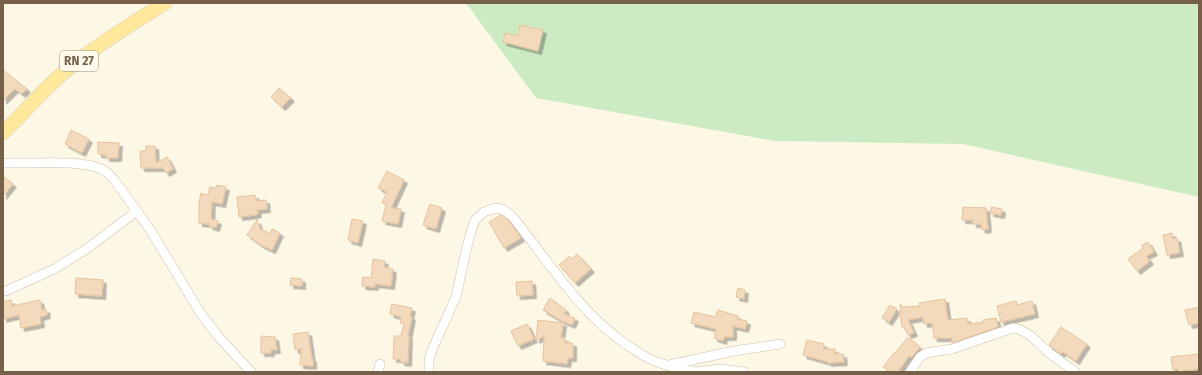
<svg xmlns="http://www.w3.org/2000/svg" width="1202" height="375" viewBox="0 0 1202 375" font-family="'Fira Sans',sans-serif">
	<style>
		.green { fill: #cdebc3 }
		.building { fill: #f3dabc; stroke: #e6c39c; filter: url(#shadow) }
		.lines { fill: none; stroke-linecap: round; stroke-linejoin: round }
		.minor-casing { stroke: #cfc0ab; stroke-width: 10 }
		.primary-casing { stroke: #dcd6d0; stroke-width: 15 }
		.minor { stroke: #fff; stroke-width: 9 }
		.primary { stroke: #fde89c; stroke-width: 14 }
		.labels { text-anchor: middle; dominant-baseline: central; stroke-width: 4; stroke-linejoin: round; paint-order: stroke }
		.shield { fill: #fffaec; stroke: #a08e7a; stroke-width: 1 }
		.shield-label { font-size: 12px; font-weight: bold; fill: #776049 }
	</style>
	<defs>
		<filter id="shadow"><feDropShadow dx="3.5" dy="3.5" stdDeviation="0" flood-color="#0004"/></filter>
	</defs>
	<rect width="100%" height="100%" fill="#fdf7e5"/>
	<path class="green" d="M466,3H1199V197L963,144L775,141L536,98Z"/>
	<path class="building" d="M520,25L543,30L538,51L503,42L505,33L518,36Z
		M3,70L27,89L22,94L15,89L3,101Z
		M279,88L291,98L282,107L271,97Z
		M71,130L89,139L82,153L65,144Z
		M98,142L119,143L118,158H106V155L98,154Z
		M146,146H155L156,163L167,157L173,169L166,173L163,168H141L140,151H146Z
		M387,171L404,180L391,208L401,209L398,224L382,221L386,204L382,203L387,192L378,188Z
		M3,176L13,184L3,196Z
		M217,185L226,187L222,204L212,202L211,219L218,221L216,228L209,226L210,224L199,223V203L201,193L208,195L210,187L216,188Z
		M255,195L256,201L266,200L267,209L257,210L258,214L255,215L239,217L237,197Z
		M430,204L442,208L436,229L423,225Z
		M963,207L986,208L988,229L982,230L981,224H973V220H962Z
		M991,207L1002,209L1001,215L990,213Z
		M501,215L508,220L521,238L504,248L489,222Z
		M352,219L363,221L358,243L348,240Z
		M257,220L260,229L270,233L272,229L280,233L272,250L261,245L247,235Z
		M1172,233L1173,239L1177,238L1180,253L1167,255L1163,235Z
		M1148,242L1154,252L1146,256L1150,261L1137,271L1128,259L1143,248L1142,245Z
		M577,254L591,269L575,283L559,265L570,256L572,259Z
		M373,259L385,261L384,267L393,269L391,286L375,284V287L362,286L363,277L371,278Z
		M76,278L103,280L102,296L75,294Z
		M291,278L302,279V286L290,285Z
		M532,281L533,295L517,296L516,282Z
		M738,288L745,290L744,299L736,297Z
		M550,298L566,310L564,314L575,318L572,325L562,321L543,310Z
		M945,299L948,320L967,318L968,324L984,322L983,320L996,318L998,327L952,343V338H934L932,323L924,324L923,317L908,320L914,333L908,335L904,327H902L901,320L899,313H901L900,304L903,307L920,306L919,303Z
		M11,300L12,306L40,300L42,310L46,309L47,315L40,317L41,324L21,328L19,315L3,319V302Z
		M1016,301L1017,305L1032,301L1035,314L1001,322L997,306Z
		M392,304L412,308L410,316L412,317L408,336H409L408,363L401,362V359H393L394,336H401L404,324L400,323L401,317L390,314Z
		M890,305L897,309L889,322L882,318Z
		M1199,307V323L1189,325L1185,310Z
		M718,310L738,316L737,319L747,321L745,329L733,326V337H724L723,341L714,338L716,329L691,323L694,312L715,317Z
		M538,320L563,323L561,338H565V343H573V358H568L567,364L543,361L544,336L536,340Z
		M527,324L534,339L518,346L511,331Z
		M1061,327L1087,344L1076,361L1063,352L1061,354L1049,345Z
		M308,332L312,359H313V366L300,365L301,349L295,350L293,334Z
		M261,336L275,337L277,350H271V353H261Z
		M908,337L920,347L911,358L909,356L898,372H890L883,367L894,353H895Z
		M807,340L824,344L823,349H835V354H843L844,362L828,363V362L803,355Z
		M1199,354V369L1178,372V369L1173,370L1171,357Z"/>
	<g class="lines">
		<g class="minor-casing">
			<path id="minor" d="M3,163C29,164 79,159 101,169C107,171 111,176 115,181L151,231L201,314L217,335L251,372
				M6,291L54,269L85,250L137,211
				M669,365L734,351L780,344
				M378,372L380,364
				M429,372V360L432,350L456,297L468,242L475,220L484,212L495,208L502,209L512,216C549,262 578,311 627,345C635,350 642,355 650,359C665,366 681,369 697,372
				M697,372L720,369L744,372
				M910,372L920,357L926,353L952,349L1013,328C1029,330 1037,343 1049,353C1058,359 1067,366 1075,372"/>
		</g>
		<g class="primary-casing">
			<path id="primary" d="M3,133C23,114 41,92 62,74C94,47 130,25 165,3"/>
		</g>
		<use href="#minor" class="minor"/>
		<use href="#primary" class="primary"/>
	</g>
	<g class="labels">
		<rect class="shield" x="60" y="51" width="38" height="20" rx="3"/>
		<g class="shield-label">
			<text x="79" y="61">RN 27</text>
		</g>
	</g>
	<rect width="1202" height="375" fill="none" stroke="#776049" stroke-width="8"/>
</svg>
